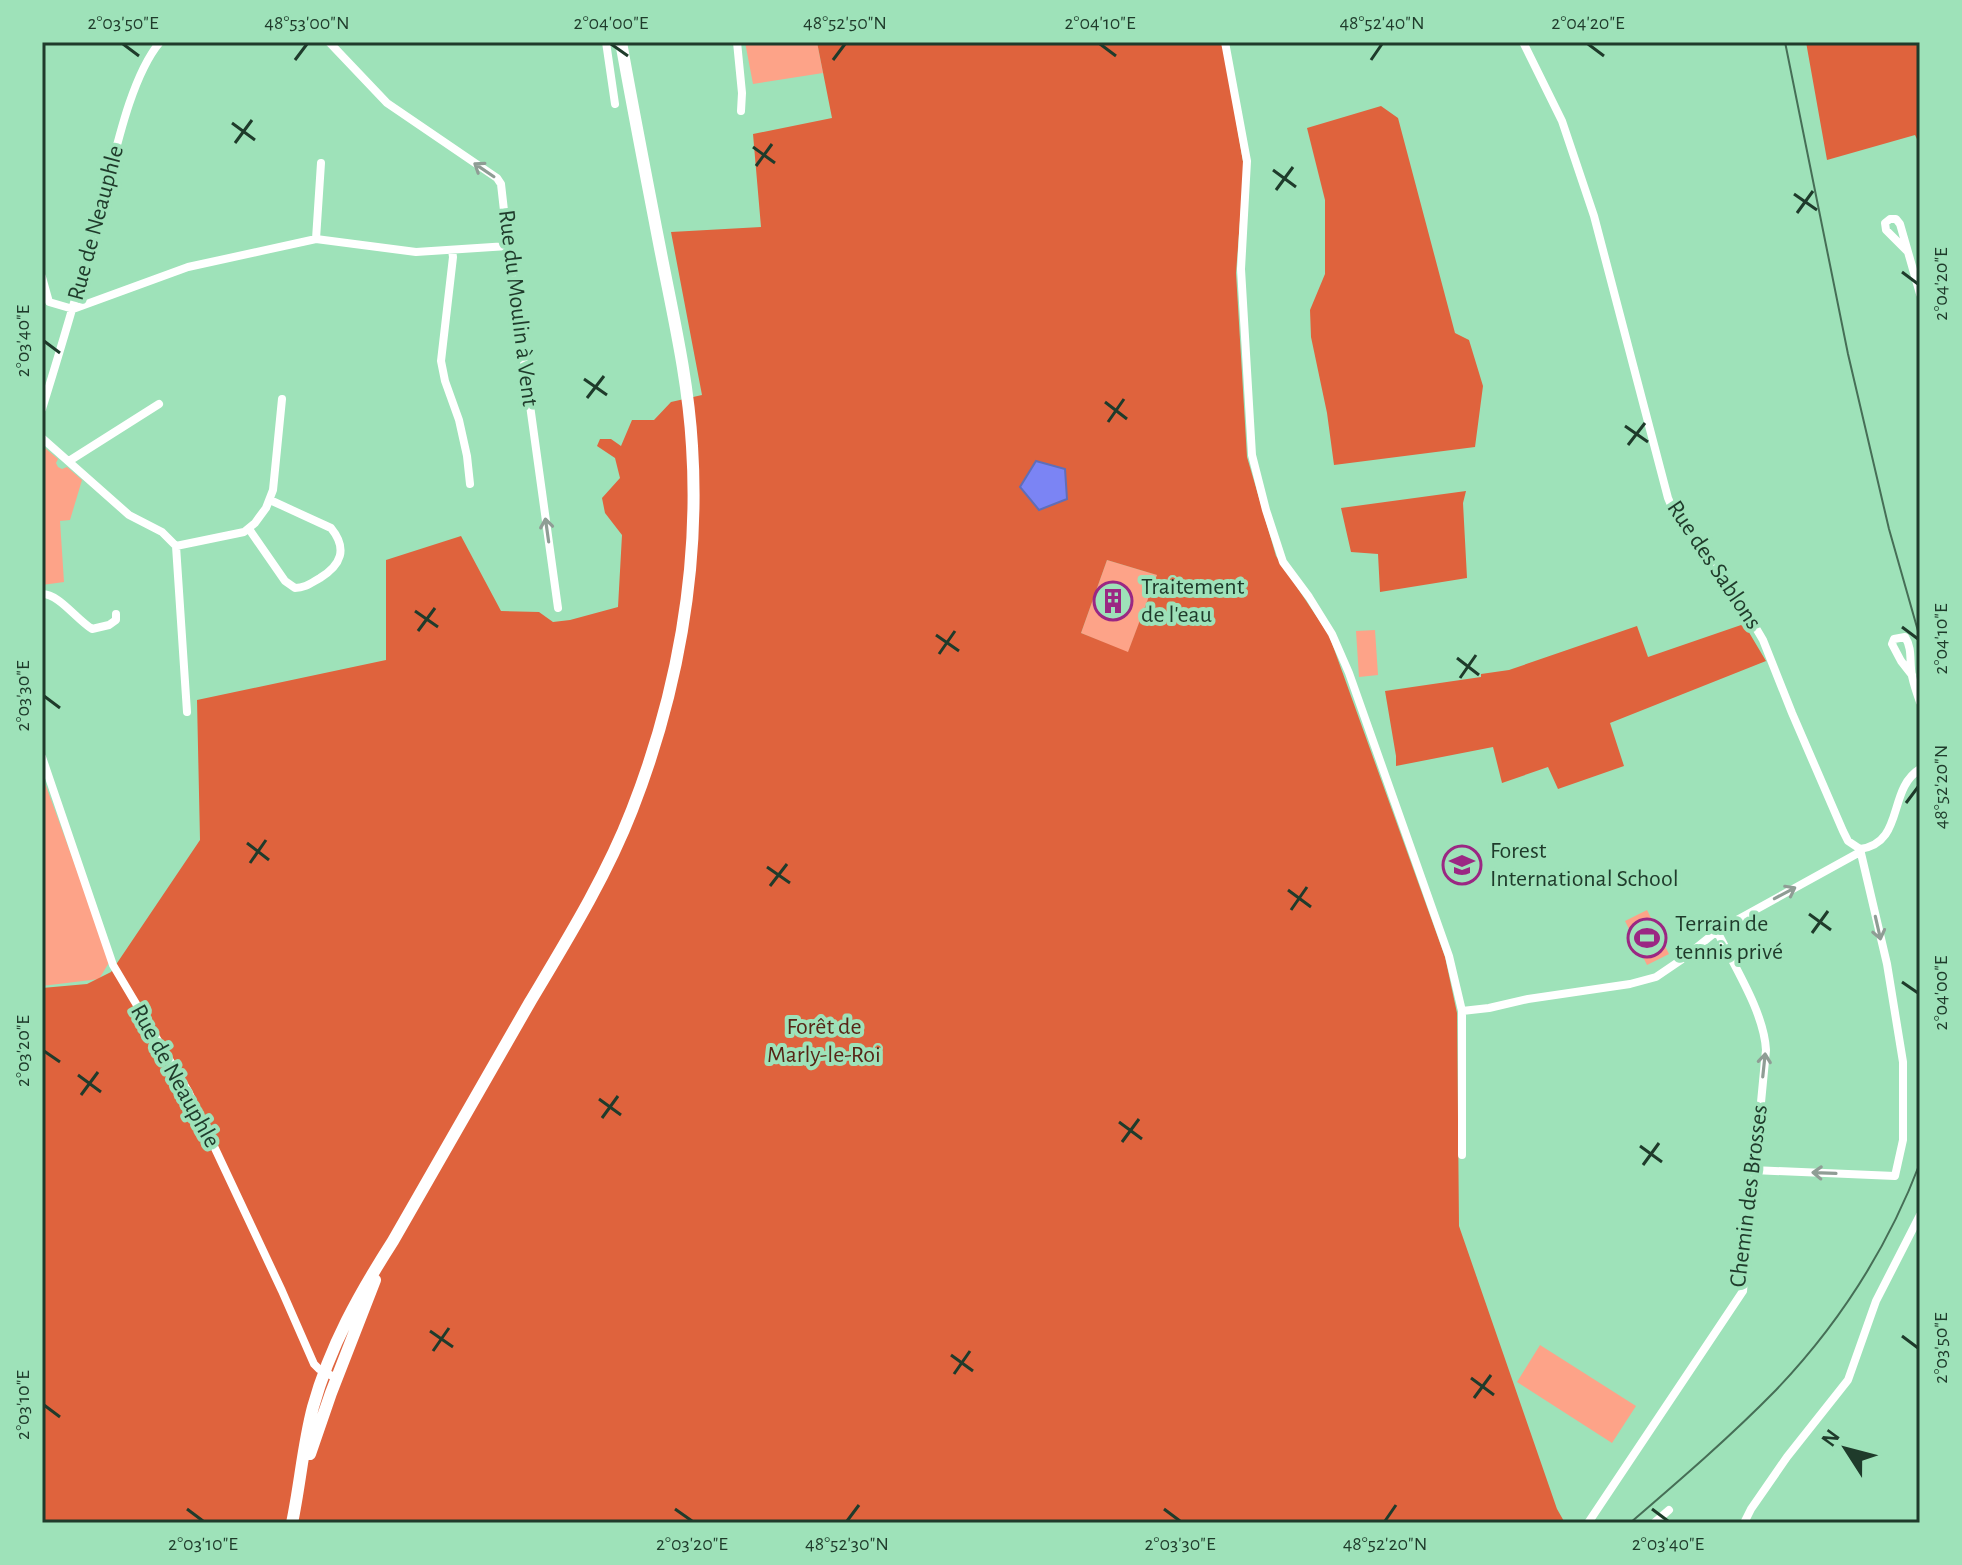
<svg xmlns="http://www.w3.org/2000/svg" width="1962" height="1565" viewBox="0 0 1962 1565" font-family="'Alegreya Sans',sans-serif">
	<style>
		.green { fill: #fda388 }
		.forest { fill: #df633d; fill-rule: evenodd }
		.water { fill: #7b84f4; stroke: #5f6eb8; stroke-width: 2 }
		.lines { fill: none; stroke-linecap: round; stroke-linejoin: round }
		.minor { stroke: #fff; stroke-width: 8 }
		.primary { stroke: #fff; stroke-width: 12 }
		.tram { stroke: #466e56; stroke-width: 2 }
		.oneway { stroke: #8f9d95 }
		.ticks { fill: none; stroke: #1f3b2b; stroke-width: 3 }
		.labels { text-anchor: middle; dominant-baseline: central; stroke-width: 8; stroke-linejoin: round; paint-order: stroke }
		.street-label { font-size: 24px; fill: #1f3b2b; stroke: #9ee2b9 }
		.poi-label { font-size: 24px; fill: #1f3b2b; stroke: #9ee2b9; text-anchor: start }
		.park-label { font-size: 24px; fill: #562516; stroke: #9ee2b9 }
		.neatline { fill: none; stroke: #1f3b2b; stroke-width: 3 }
		.ticks-label { font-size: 20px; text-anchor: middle; fill: #1f3b2b }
	</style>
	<rect width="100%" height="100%" fill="#9ee2b9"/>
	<path class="green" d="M745,42H817L823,73L753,84Z
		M45,448L58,459L56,463L58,467L62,469L67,467L82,480L70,520L60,521L64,582L42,585V449Z
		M1107,560L1157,575L1128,653L1081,633Z
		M1375,630L1378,675L1359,677L1356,631Z
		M42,775L110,961L99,979L42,986Z
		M1647,910L1669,954L1647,965L1625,921Z
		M1540,1345L1636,1406L1612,1443L1517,1382Z"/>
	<path class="forest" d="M817,42H1223L1244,168L1236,273L1247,457L1276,556L1329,635L1445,957L1457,1013L1459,1226L1557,1509L1565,1523H42V988L87,984L111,972L200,840L197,700L386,660V560L461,536L501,611L539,612L553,622L570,620L618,607L622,535L605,513L602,498L620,478L615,458L597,446L600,439H611L621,446L632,420H654L671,402L702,395L671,232L761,227L753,134L832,118ZM1107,560L1157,575L1128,652L1081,633Z
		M1806,42H1920V145L1915,135L1827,160Z
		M1381,106L1398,118L1455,333L1469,340L1483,386L1475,447L1334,465L1327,413L1311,337L1310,310L1325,274V200L1307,128Z
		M1466,491L1463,503L1467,578L1380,592L1378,554L1351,552L1341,508Z
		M1744,624L1766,661L1610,723L1624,766L1558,789L1548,767L1502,783L1493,747L1396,766V756L1385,691L1481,677V674L1509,670L1637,626L1648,657Z"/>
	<path class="water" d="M1036,461L1065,469L1067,499L1039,510L1020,487Z"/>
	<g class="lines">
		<path class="minor" d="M329,42L387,103L497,178L501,184L508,246L558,608
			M606,42L615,104
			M737,42L742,93L741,111
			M1225,42L1247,161L1241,269L1252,455L1266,510L1283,562L1309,597L1332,634L1349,673L1449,956L1462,1011V1155
			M1523,42L1562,121L1594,216L1668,498L1674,512L1743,606L1763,640L1792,713L1843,831L1848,841L1860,849
			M316,239L321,163
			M452,250L453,257L441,361L445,381L459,420L467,456L470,484
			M1907,251L1886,230L1885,223L1890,219H1896L1900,224L1920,294
			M42,277L49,302L73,309L188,267L316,239L416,252L508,246
			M42,409C63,342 82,276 101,208C114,160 129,79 160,42
			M42,438L129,515L162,532L176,546L187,712
			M69,461L159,404
			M249,529L285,581L295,588C305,588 311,583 320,578C341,565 348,549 331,528L270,500
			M176,546L244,532L255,523L266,508L273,490L282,399
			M42,594C59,594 75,618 92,629L109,625L116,620V614
			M1912,675L1901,661L1892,644L1894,639L1905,637C1913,649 1909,662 1912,676C1914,685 1917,694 1920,702
			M42,757L113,965L188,1091L282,1291L314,1364L319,1369L336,1378
			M1860,849C1905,843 1887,789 1920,769
			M1462,1011L1489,1008L1528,999L1630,984L1656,977L1681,960L1717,931L1860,852
			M1753,1170L1895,1176L1903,1140V1062L1887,964L1860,849
			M1588,1523L1743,1291L1766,1050C1764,1012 1734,966 1717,931
			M1654,1523L1669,1510
			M1744,1523L1751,1509L1787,1457L1848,1380L1876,1301L1920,1215"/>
		<path class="primary" d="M310,1454L331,1393L375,1280
			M292,1523C300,1485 303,1445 313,1407C330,1346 359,1294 393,1241C439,1161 484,1082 530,1002C567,940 606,877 632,810C677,695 700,569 692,446C688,377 672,311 659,243C646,176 633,109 621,42"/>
		<path class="tram" d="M1785,42L1848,354L1889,529L1920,638
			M1630,1523C1680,1480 1730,1437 1776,1390C1838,1325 1888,1247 1920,1163"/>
	</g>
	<defs><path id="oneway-shaft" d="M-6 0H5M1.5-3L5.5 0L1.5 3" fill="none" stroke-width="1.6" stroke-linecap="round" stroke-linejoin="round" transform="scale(2)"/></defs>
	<g class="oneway">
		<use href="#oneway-shaft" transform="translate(484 170) rotate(-146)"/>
		<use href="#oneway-shaft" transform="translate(547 530) rotate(-98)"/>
		<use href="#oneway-shaft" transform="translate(1785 893) rotate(-28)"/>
		<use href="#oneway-shaft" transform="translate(1878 928) rotate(77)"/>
		<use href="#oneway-shaft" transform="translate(1764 1065) rotate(-84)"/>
		<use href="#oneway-shaft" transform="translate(1824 1173) rotate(-178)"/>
	</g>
	<path class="ticks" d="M123,44L139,56M611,44L628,56M1100,44L1116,56M1588,44L1604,56M295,60L307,44M833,60L845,44M1371,60L1382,44M232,123L255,140M235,143L252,120M753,147L775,163M756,166L772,144M1273,170L1296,187M1276,190L1293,167M1794,194L1817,210M1797,213L1813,191M1902,272L1918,284M44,341L60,353M584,379L607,395M587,398L604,376M1105,402L1127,419M1108,422L1124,399M1625,426L1648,442M1628,445L1645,423M415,611L438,627M1902,627L1918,639M418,631L435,608M936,635L959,651M939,654L955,631M1457,658L1479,675M1460,678L1476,655M44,696L60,708M1906,803L1918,787M247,843L269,860M250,863L266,840M767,867L790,883M770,886L787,864M1288,890L1311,907M1291,910L1307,887M1809,914L1831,930M1812,933L1828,911M1902,982L1918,993M44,1051L60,1062M78,1075L101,1092M81,1095L98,1072M599,1099L621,1115M602,1118L618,1096M1119,1122L1142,1139M1122,1142L1139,1119M1640,1146L1662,1162M1643,1165L1659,1143M430,1331L453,1347M1902,1336L1918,1348M433,1351L449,1328M951,1355L973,1371M954,1374L970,1351M1471,1378L1494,1395M1474,1398L1491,1375M44,1405L60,1417M187,1509L203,1521M675,1509L692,1521M1164,1509L1180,1521M1652,1509L1668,1521M847,1521L859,1505M1385,1521L1396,1505"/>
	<defs>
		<g id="building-ring" transform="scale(2)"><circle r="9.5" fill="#9ee2b9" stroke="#9b2783" stroke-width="1.5"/><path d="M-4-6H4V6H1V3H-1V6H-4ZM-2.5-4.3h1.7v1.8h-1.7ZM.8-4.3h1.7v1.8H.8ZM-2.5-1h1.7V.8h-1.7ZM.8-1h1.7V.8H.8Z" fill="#9b2783"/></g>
		<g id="school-ring" transform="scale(2)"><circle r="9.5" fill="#9ee2b9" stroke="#9b2783" stroke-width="1.5"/><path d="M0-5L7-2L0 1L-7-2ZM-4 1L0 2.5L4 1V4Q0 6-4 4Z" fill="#9b2783"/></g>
		<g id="stadium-ring" transform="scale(2)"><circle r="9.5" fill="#9ee2b9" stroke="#9b2783" stroke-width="1.5"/><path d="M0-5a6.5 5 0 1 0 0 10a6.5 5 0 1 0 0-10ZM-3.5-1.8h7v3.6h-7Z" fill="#9b2783"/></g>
	</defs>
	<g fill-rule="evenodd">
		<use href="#building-ring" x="1113" y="601"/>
		<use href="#school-ring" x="1462" y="865"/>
		<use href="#stadium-ring" x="1647" y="938"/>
	</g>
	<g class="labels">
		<g class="street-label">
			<text transform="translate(96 223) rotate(-75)">Rue de Neauphle</text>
			<text transform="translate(518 308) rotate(83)">Rue du Moulin à Vent</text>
			<text transform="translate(1714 565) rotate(56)">Rue des Sablons</text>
			<text transform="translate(175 1076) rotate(61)">Rue de Neauphle</text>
			<text transform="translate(1749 1196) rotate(-83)">Chemin des Brosses</text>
		</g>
		<g class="poi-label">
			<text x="1141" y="587">Traitement<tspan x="1141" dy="28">de l'eau</tspan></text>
			<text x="1490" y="851">Forest<tspan x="1490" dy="28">International School</tspan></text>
			<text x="1675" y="924">Terrain de<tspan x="1675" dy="28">tennis privé</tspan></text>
		</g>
		<g class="park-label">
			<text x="824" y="1027">Forêt de<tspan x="824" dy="28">Marly-le-Roi</tspan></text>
		</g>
	</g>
	<rect width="1962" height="1565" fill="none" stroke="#9ee2b9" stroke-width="88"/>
	<g transform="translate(1846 1449) rotate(306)" stroke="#9ee2b9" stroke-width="6" paint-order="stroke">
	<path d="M0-6L14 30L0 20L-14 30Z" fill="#1f3b2b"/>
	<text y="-12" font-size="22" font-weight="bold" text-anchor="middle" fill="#1f3b2b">N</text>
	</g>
	<rect x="44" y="44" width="1874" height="1477" class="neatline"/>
	<g class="ticks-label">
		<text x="123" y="29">2°03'50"E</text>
		<text x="307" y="29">48°53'00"N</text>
		<text x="611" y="29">2°04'00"E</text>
		<text x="845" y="29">48°52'50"N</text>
		<text x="1100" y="29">2°04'10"E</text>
		<text x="1382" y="29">48°52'40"N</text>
		<text x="1588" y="29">2°04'20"E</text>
		<text transform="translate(1940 284) rotate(-90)" y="7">2°04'20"E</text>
		<text transform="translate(22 341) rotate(-90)" y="7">2°03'40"E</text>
		<text transform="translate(1940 639) rotate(-90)" y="7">2°04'10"E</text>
		<text transform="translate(22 696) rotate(-90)" y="7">2°03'30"E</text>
		<text transform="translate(1940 787) rotate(-90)" y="7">48°52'20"N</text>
		<text transform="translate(1940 993) rotate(-90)" y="7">2°04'00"E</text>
		<text transform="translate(22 1051) rotate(-90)" y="7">2°03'20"E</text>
		<text transform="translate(1940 1348) rotate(-90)" y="7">2°03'50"E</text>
		<text transform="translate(22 1405) rotate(-90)" y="7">2°03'10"E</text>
		<text x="203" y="1550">2°03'10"E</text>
		<text x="692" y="1550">2°03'20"E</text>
		<text x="847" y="1550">48°52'30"N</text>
		<text x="1180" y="1550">2°03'30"E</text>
		<text x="1385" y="1550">48°52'20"N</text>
		<text x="1668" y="1550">2°03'40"E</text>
	</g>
</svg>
